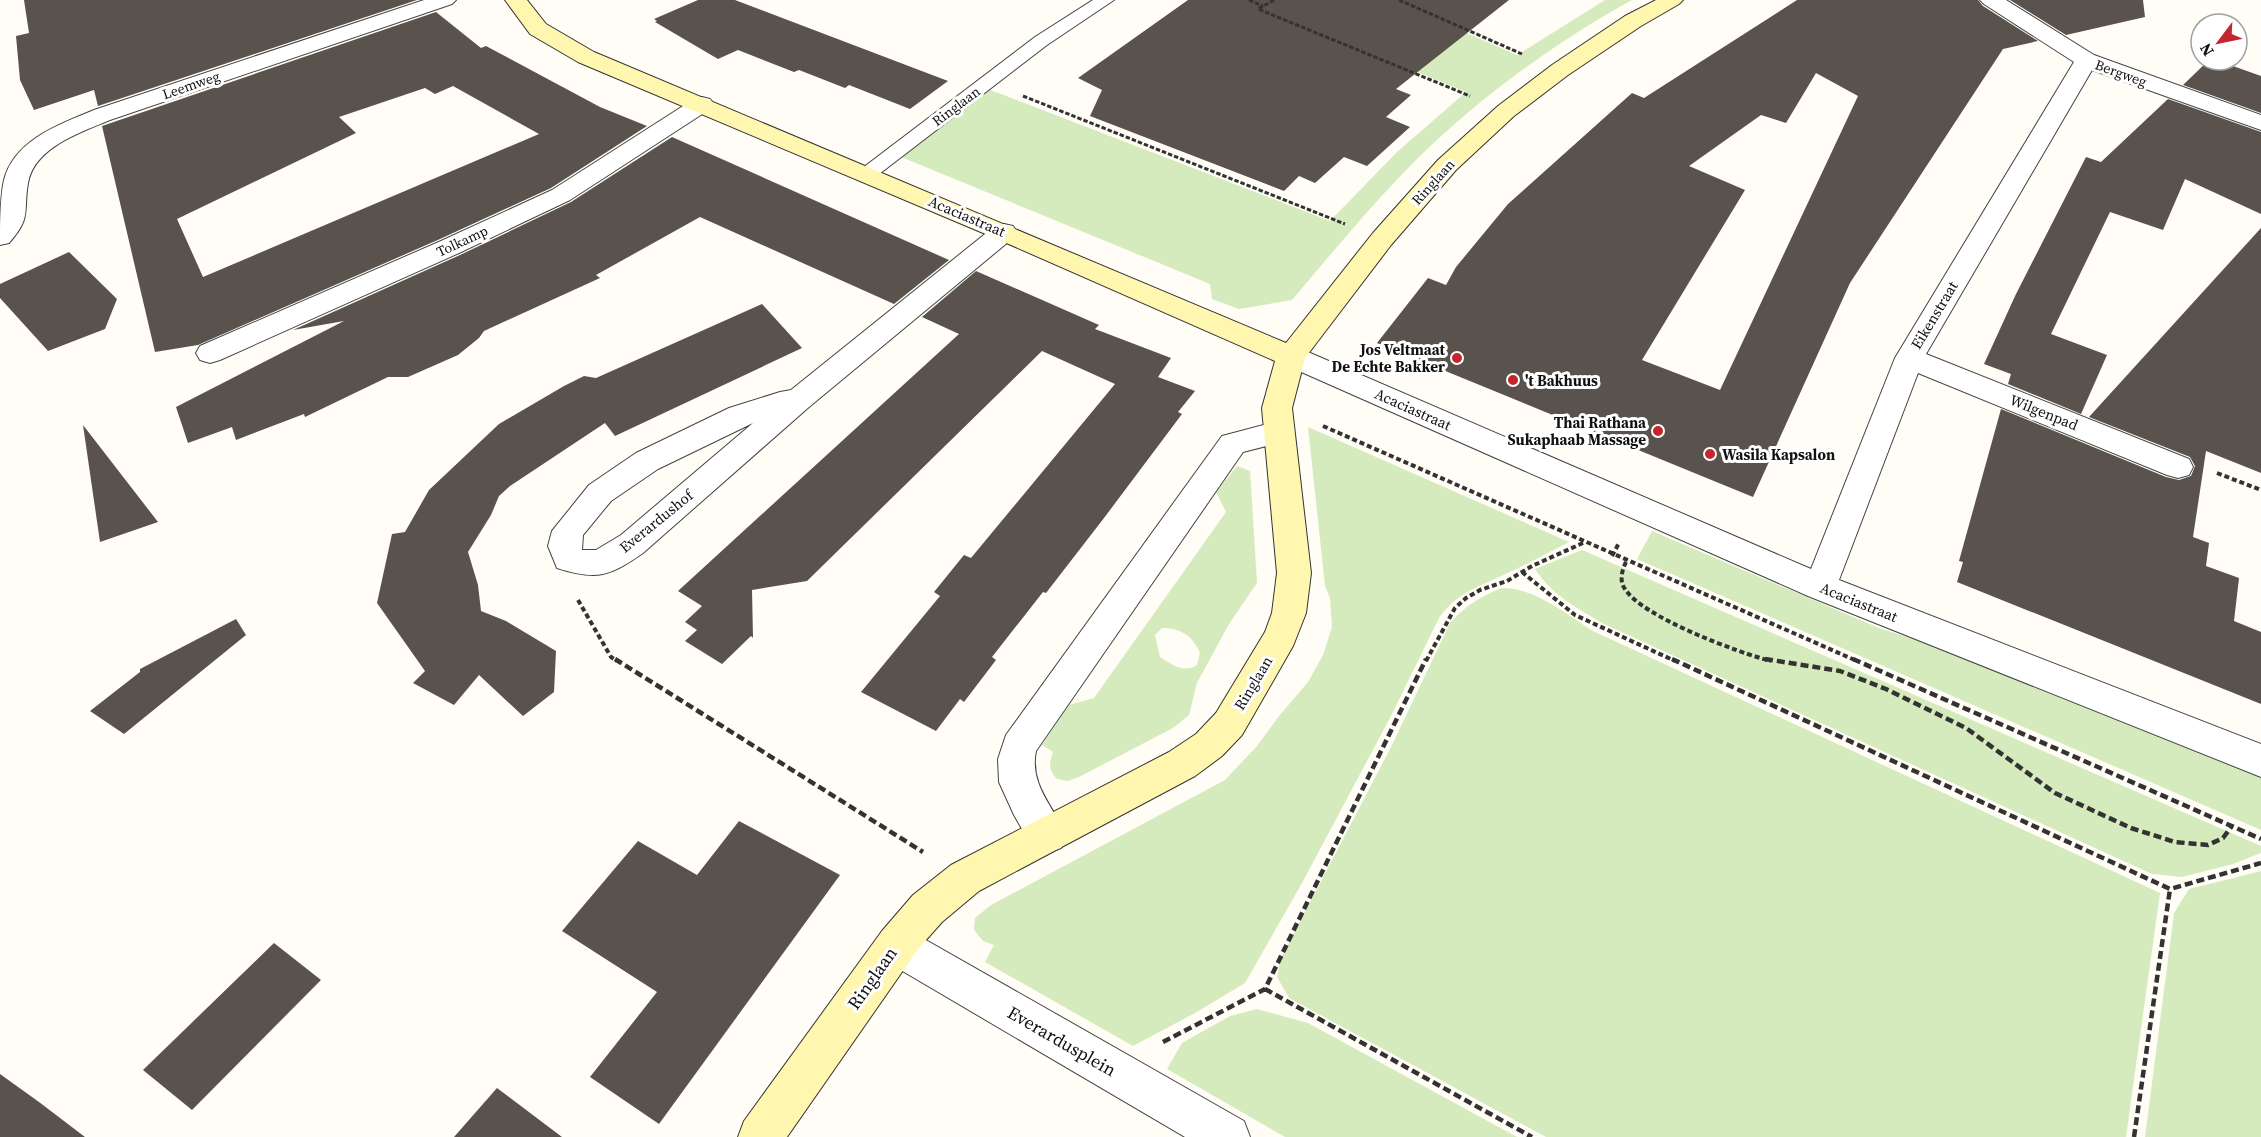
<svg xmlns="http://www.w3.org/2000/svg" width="2261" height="1137" viewBox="0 0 2261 1137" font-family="'Source Serif 4',serif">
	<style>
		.green { fill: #d5ebbd; fill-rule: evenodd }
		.building { fill: #5a524d; fill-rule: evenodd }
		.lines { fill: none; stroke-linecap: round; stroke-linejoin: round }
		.lane-casing { stroke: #444; stroke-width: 2 }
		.street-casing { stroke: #444; stroke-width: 2 }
		.secondary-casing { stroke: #333; stroke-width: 2 }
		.path-far2 { stroke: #333; stroke-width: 3; stroke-dasharray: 4.5 2; stroke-linecap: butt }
		.path-far1 { stroke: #333; stroke-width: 4; stroke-dasharray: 5 3; stroke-linecap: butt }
		.path { stroke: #333; stroke-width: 4.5; stroke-dasharray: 8 4; stroke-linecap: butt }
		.lane { fill: #fff; fill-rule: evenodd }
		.street { fill: #fff; fill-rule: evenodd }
		.secondary { fill: #fff6b0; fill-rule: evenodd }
		.poi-dot { fill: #c4262e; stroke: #fff; stroke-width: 2 }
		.labels { text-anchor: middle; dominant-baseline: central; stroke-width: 6; stroke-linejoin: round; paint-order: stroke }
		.far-street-label { font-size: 14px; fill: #111; stroke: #fff }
		.street-label { font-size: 15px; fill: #111; stroke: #fff }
		.poi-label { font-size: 15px; font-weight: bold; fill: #111; stroke: #fff; text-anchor: end }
		.near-street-label { font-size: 18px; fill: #111; stroke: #fff }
	</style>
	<rect width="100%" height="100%" fill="#fffdf5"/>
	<path class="green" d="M1391,0L1517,55L1605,0H1632C1554,43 1479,98 1416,160C1372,204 1332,253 1292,300L1239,309L1212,299L1210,284L901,157L988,89L1330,221L1397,152L1466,92L1264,9Z
		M1308,427L1569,542C1546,554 1524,566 1501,576C1474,589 1457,593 1439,618L1391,716L1302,883L1245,983L1195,1013L1133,1046L985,962L994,945L983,941L974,930L975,918L991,905L1225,780L1257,746L1279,716L1308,682L1323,655L1332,627L1330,598L1325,586Z
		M1237,466L1250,471L1257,583L1229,624L1197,683L1189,715L1173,728L1079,777L1068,781L1057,779C1048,769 1049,764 1053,752L1042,745L1069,705L1094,698L1226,512L1216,492ZM1162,628C1181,628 1193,636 1200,653L1197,665C1184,674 1171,664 1160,657L1155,635Z
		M1652,531L1879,628L1947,650L2261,777V830L1637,559Z
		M1582,550L2261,846V853L2233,864L2182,877L2152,874L1604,624C1578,609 1552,595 1535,569Z
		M1501,588C1534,587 1566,614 1593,631L2160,893L2126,1137H1546L1289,998L1277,977L1280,960L1391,747L1450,623C1465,606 1480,597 1501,588Z
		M2261,871V1137H2145L2174,913L2189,889Z
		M1257,1009L1308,1023L1517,1137H1285L1167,1069L1182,1043L1230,1016Z"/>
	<path class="building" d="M24,0H417L98,106L94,90L34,110L20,80L16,36L29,33Z
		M698,0H735L948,81L910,109L849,85L845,88L799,70L794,72L738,50L718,59L655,22L657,21L654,19Z
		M1188,0H1509L1396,89L1411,95L1386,117L1410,127L1367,166L1344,157L1315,183L1299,176L1284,191L1090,116L1102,90L1078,78Z
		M1797,0H1978L1983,6L2038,41L2003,49L1850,283L1753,497L1377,343L1428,278L1446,285L1456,267L1508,204L1632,93L1644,98ZM1816,73L1858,96L1720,390L1642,360L1745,190L1689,166L1761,115L1786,123Z
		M2010,0H2143L2145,17L2066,35Z
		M436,12L481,48L486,46L600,107L647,126L551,188L440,239L198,345L155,352L102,126ZM453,86L539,134L203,277L177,219L356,133L339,117L425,88L435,94Z
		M2209,60H2216L2261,76V113L2183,85Z
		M2168,99L2261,132V214L2185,179L2163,230L2110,212L2051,334L2107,355L2081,414L2008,384L2011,374L1984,364L2016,294L2086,157L2101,162Z
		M672,137L949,260L894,304L700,217L596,275L600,278L484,331L479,338L458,355L408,377H388L305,417L304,414L236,440L232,427L188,443L176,407L344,321L293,330L460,255L571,202Z
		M2261,228V473L2206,451L2193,537L2209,543L2206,566L2239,578L2234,621L2261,632V704L1957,582L1963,562L1959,561L2001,409L2166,477L2179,480L2191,476L2195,466L2190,457L2089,417Z
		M69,252L117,299L105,329L48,351L0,298V284Z
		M976,271L1099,325L1095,329L1171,358L1158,377L1195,391L1178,412L1182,414L1104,518L1046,593L1043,592L992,657L996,660L964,702L960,699L936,731L861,692L940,596L934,592L964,555L971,558L1115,384L1042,351L807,581L752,590L753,638L751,636L722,664L685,641L697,630L685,622L702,606L678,591L959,334L922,317Z
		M762,304L802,348L615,436L605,423L510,486L499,496L491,515L468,552L478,585L481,611L506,621L556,651L554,692L523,716L479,675L454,705L413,683L425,671L377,603L392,534L405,532L429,490L499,424L564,386L584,376L596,378Z
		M83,425L158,522L100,542Z
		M236,619L246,635L124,734L90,711L140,672V669Z
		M739,821L840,875L659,1124L590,1077L657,992L562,931L638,841L697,875Z
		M274,943L321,980L192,1110L143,1070Z
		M0,1074L39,1102L85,1137H0Z
		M497,1088L562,1137H454Z"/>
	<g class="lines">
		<g class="lane-casing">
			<path id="lane" d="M1093,0H1114L1047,45L874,178H860L857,174L860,170L1035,37Z"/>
		</g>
		<g class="street-casing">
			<path id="street" d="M424,0H456L452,4L110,120C82,132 34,147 28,183C23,212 32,217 9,243L0,245C0,227 0,197 4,180C14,140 60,124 94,110Z
				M1980,0H2006L2094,55L2261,115V130L2092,70L1926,354L2189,459L2193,467L2189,475L2178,478L2167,475L1918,373L1839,580L2261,744V777L1808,596L1281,363L1277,356L1281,349L1291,346L1301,349L1811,569L1895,358L2074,62L1984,4Z
				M702,97L710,99L714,104L710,109L570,200L459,253L220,360L210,363L200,360L196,353L200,346L441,241L552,190L694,99Z
				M1004,224L1013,226L1017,232L1013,238L809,407L643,553C610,576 597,581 557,568L548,546L552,531L589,485L636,453L729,408L780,392L791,390L995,226ZM753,423L621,535L596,550H582L583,535L611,501L658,469Z
				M1279,421L1290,424L1294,432L1290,440L1243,452L1036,751C1029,785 1054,807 1066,835L1061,848L1047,853L1033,848L1014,815L999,782L998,759L1006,735L1222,436Z
				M896,925L910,931L1244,1121L1250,1137H1185L882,959L876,945L882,931Z"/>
		</g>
		<g class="secondary-casing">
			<path id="secondary" d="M505,0H527L546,24L594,52L1286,343L1373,233L1438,160L1498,106L1552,65L1625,16L1656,0H1683L1679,4L1641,26L1568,75L1514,116L1456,170L1391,245L1305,358L1292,408L1311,573L1306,613L1293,646L1242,735L1222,756L1195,776L979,891L942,922L918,949L787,1137H738L744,1121L882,931L913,895L951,865L1169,752L1196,734L1216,713L1265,632L1272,613L1277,573L1262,408L1275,361L995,238L578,62L530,34Z"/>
		</g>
		<path class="path-far2" d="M1249,0L1263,6
			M1274,0L1258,9L1470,96
			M1399,0L1522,54
			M1023,96L1345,224"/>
		<path class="path-far1" d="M1323,426L1857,661
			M2217,473L2261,490
			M1612,556L1619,543
			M1626,562C1622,570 1619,581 1625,589C1642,617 1739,653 1771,661
			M1522,572L1575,615L1675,661
			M578,600L611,657L617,661
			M1426,661L1455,608L1466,598L1480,590L1507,581L1532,566L1583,543"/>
		<path class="path" d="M615,659L923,852
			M1672,659L2170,889L2261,863
			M1765,659L1840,671L1886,689L1966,728L2055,793L2131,828L2175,842L2208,845L2223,838L2232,826
			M1853,659L2261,839
			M1265,989L1532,1137
			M1163,1042L1265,989L1426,659
			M2134,1137L2170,889"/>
		<use href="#lane" class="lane"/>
		<use href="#street" class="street"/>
		<use href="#secondary" class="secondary"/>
	</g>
	<g class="poi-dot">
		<circle cx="1457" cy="358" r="6"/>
		<circle cx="1513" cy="380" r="6"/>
		<circle cx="1658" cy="431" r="6"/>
		<circle cx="1710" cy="454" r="6"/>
	</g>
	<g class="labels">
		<g class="far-street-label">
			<text transform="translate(2121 73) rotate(20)">Bergweg</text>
			<text transform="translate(191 85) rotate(-19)">Leemweg</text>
			<text transform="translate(956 106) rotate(-37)">Ringlaan</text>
			<text transform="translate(1433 182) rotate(-48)">Ringlaan</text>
			<text transform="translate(462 241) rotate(-25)">Tolkamp</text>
		</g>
		<g class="street-label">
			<text transform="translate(967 216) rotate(23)">Acaciastraat</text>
			<text transform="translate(1934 315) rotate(-59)">Eikenstraat</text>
			<text transform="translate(1413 409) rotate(24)">Acaciastraat</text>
			<text transform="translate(2044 412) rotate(22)">Wilgenpad</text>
			<text transform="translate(656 521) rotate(-39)">Everardushof</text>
			<text transform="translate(1859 602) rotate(22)">Acaciastraat</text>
			<text transform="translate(1253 683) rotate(-59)">Ringlaan</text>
		</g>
		<g class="poi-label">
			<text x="1445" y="349">Jos Veltmaat<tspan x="1445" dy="17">De Echte Bakker</tspan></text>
			<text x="1525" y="380" text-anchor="start">'t Bakhuus</text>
			<text x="1646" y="422">Thai Rathana<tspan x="1646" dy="17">Sukaphaab Massage</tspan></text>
			<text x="1722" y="454" text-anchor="start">Wasila Kapsalon</text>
		</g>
		<g class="near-street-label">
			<text transform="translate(872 978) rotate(-55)">Ringlaan</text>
			<text transform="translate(1062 1041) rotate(30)">Everardusplein</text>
		</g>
	</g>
	<g transform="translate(2219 42) rotate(238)"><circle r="28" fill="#ffffff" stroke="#a0a0a0" stroke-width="1.5"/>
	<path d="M0-4.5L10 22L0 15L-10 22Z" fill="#c4262e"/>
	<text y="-9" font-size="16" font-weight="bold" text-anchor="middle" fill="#111111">N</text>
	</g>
</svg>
